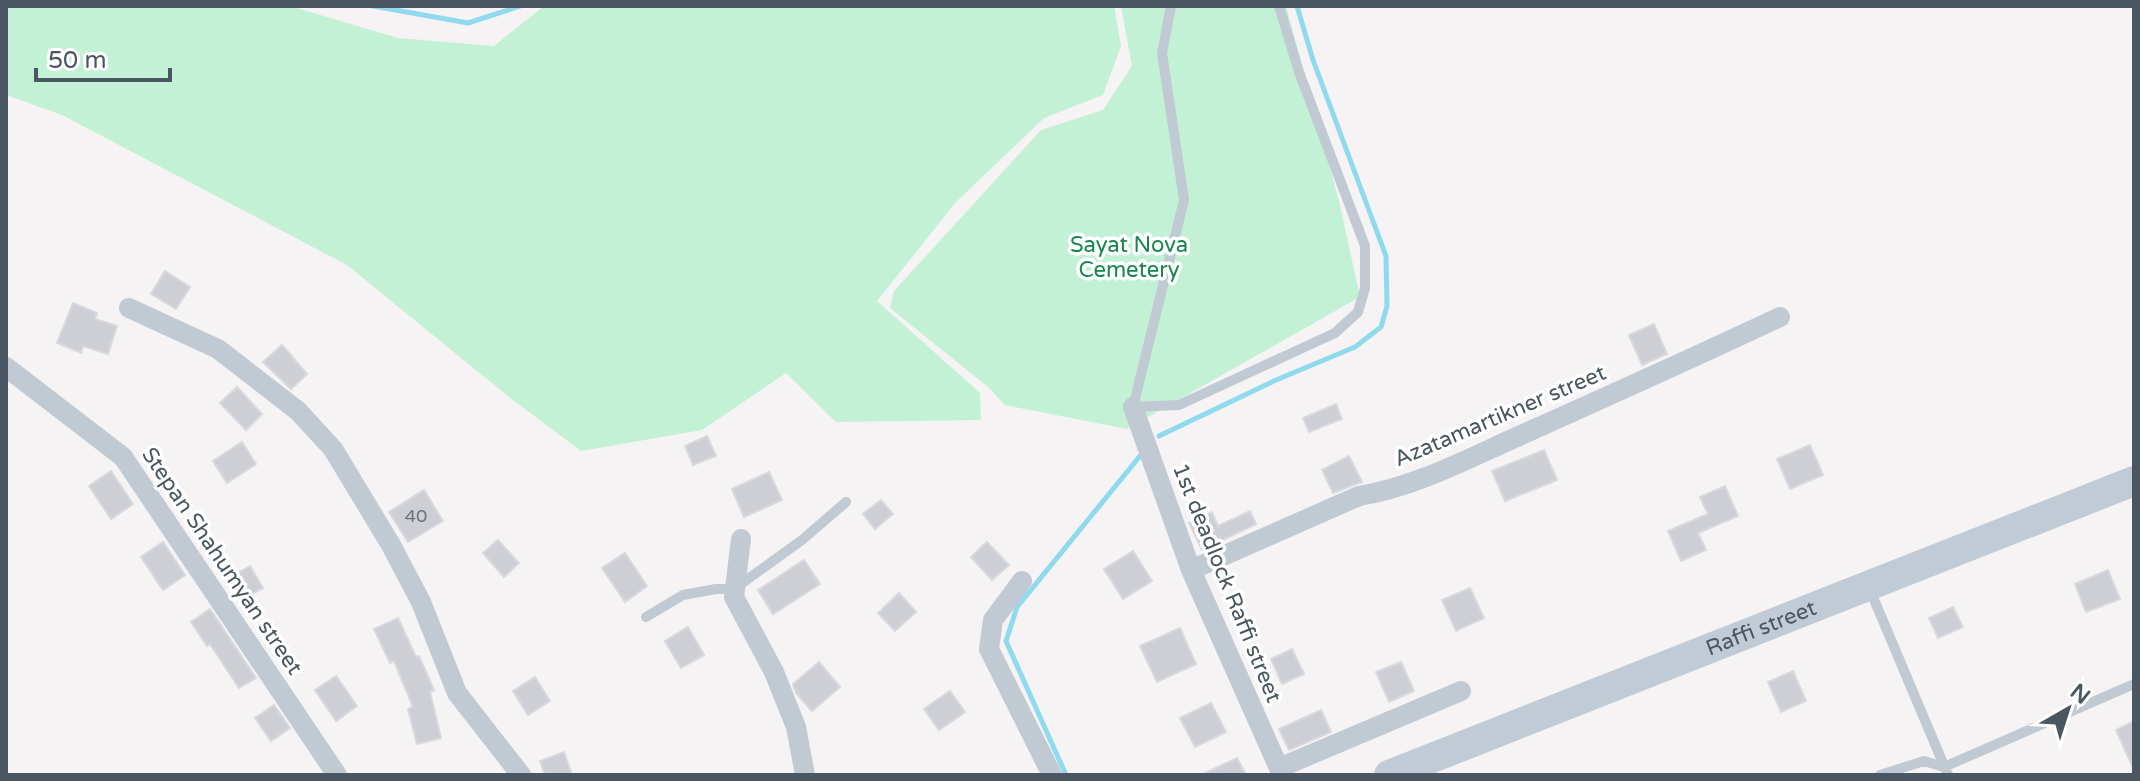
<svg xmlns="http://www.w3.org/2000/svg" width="2140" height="781" viewBox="0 0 2140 781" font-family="'Varela Round',sans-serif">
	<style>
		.green { fill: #c3f1d5 }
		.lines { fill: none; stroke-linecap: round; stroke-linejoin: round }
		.stream { stroke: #90daee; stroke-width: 5 }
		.building { fill: #cdcfd5; stroke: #d7d9de; stroke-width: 2 }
		.service { stroke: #c1cad2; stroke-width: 10 }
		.minor { stroke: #c1cad2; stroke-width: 20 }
		.secondary { stroke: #c1cbd6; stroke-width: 30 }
		.labels { text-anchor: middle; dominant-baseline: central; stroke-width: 7; stroke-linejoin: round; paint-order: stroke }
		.number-label { font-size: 18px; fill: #6b747e }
		.park-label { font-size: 22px; fill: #17864f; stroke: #fff }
		.street-label { font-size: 22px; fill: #4a5661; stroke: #fff }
	</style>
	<rect width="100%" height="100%" fill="#f5f3f3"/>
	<path class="green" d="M6,6H290L398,38L494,46L544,6H1114L1121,46L1103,95L1044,118L956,202L877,301L980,393L981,420L836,422L786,373L702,430L581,451L509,397L347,265L62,115L6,95Z
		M1121,6H1286L1340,205L1360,297L1127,429L1005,405L988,387L890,308L894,291L1041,130L1103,110L1132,66Z"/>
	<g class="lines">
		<path class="stream" d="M373,6L468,23L520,6
			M1159,436L1276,380L1355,347L1381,327L1387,306L1386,256L1313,60L1297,6
			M1066,775L1006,641L1017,607L1140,456"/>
	</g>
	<path class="building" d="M165,271L190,287L176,309L151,294Z
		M73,303L97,313L95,319L117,326L108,354L83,346L81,353L57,343Z
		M1654,324L1667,354L1642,365L1629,335Z
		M282,345L307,374L291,389L263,362Z
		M237,387L262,414L246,430L220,403Z
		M1336,404L1342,419L1309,432L1303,418Z
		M707,436L716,456L693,465L685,446Z
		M242,442L256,464L227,483L213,461Z
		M1810,445L1823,475L1790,489L1777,459Z
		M1544,450L1557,480L1505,501L1492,471Z
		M1349,456L1362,482L1333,493L1322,470Z
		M111,471L133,504L111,519L89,486Z
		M769,472L782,500L744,517L732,489Z
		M1725,486L1738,516L1698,533L1706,550L1681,561L1668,531L1708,514L1700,497Z
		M424,490L443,521L408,542L389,512Z
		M881,500L893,514L875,529L863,514Z
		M1250,511L1256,524L1202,550L1189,523L1212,512L1218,526Z
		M498,540L519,563L504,577L483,553Z
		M163,542L185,575L163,590L141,557Z
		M987,542L1009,565L992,580L971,557Z
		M1133,551L1152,581L1123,599L1104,569Z
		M625,553L647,586L625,602L602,568Z
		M804,560L820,584L773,614L758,590Z
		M250,566L263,588L241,600L229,578Z
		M2108,570L2120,599L2086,612L2075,584Z
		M1470,588L1484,618L1456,631L1442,600Z
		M899,593L916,612L895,631L878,613Z
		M1953,607L1963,627L1938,638L1929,618Z
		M210,609L256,678L239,688L210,644L207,646L191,622Z
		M398,618L416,657L419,656L434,690L430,692L441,738L417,744L408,709L413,707L394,661L390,663L374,629Z
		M688,627L704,655L681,668L665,641Z
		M1180,628L1196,664L1157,682L1140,646Z
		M1292,649L1304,674L1282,684L1271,659Z
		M819,662L840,687L812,711L796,693L793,684Z
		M1401,662L1414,691L1389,702L1376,672Z
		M1793,671L1806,701L1781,712L1768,682Z
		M336,676L357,706L336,721L315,690Z
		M535,677L550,701L528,715L513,691Z
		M950,691L965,712L939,730L924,709Z
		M1211,703L1226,732L1195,747L1180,718Z
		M274,705L290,728L271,741L255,718Z
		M1321,710L1331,732L1289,750L1279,729Z
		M2134,721V770L2116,730Z
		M564,752L572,775H545L540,761Z
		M1237,758L1246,775H1201Z"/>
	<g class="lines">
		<path class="service" d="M1171,6L1162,53L1184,200L1133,407L1179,405L1335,333L1358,312L1365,288V246L1299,72L1279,6
			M1870,590L1948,775
			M646,617L683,595L716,589H734L802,540L846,502
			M1880,775L1924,761L1944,767L2134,684"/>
		<path class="minor" d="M129,308L218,349L298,411L333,449L391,545L421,602L457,693L521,775
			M6,367L123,457L337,775
			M1133,407L1191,570L1282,775
			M741,539L734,597L774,672L796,727L805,775
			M1191,570L1359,496C1415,487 1467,459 1519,436C1606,397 1693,358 1780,317
			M1022,581L993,620L989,649L1052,775
			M1279,768L1461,691"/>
		<path class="secondary" id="s1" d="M1389,775L2134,481"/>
	</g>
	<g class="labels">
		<g class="number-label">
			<text x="416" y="516">40</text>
		</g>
		<g class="park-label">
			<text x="1129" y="245">Sayat Nova<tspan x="1129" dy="25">Cemetery</tspan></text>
		</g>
		<g class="street-label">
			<text transform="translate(1500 416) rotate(-23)">Azatamartikner street</text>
			<text transform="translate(222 561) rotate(56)">Stepan Shahumyan street</text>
			<text transform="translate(1227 583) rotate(68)">1st deadlock Raffi street</text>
			<text stroke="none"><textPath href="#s1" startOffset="400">Raffi street</textPath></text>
		</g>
	</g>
	<rect width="2140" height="781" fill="none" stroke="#4a5661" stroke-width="16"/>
	<g transform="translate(2068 709) rotate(39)" stroke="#ffffff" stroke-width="6" paint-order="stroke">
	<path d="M0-6L14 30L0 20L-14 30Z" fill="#4a5661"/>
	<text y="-12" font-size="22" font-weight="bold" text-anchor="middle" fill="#4a5661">N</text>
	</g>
	<path d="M36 68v12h134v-12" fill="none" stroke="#4a5661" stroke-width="4"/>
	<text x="48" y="68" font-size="24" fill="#4a5661" stroke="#ffffff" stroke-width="6" paint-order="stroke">50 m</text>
</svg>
